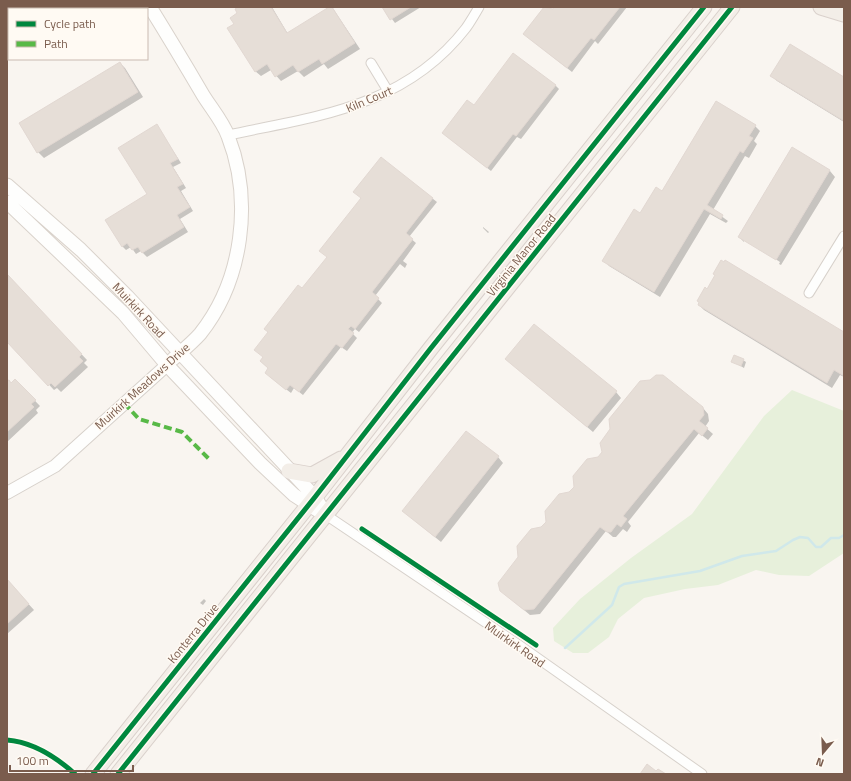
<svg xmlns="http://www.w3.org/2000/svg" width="851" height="781" viewBox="0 0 851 781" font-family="'Titillium Web',sans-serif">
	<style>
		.green { fill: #e7f0db }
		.shadow { fill: #0003 }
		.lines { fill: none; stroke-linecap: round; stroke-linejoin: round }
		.stream { stroke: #d0e8ea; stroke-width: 2.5 }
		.building { fill: #e6ded7; stroke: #e2d8d2 }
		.minor-casing { stroke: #d7d1cb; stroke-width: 11 }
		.tertiary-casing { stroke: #d7d1cb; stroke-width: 14 }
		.secondary-casing { stroke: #d9d2cb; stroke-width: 15 }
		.primary-casing { stroke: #dad1cc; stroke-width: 17 }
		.minor { stroke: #fefefd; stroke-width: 9 }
		.tertiary { stroke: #fefefd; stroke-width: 12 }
		.secondary { stroke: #fefefd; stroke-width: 13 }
		.primary { stroke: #f3eee8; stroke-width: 15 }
		.quiet { stroke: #58b947; stroke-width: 4; stroke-dasharray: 8 4; stroke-linecap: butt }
		.cycleway-casing { stroke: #fffaf3; stroke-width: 8 }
		.cycleway { stroke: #00873e; stroke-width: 5 }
		.labels { text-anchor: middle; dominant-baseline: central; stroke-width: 3; stroke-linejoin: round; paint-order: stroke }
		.street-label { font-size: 12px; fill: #7a5c4d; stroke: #fffaf3 }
	</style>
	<rect width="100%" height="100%" fill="#f9f5f0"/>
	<path class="green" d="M792,390L844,411V553L809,576L779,575L756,570L718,585L685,589L644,598L618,619L609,637L588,653H573L554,641L553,628L580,599L631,558L692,514L764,416Z"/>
	<path class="shadow" d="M240,7H272L288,34L332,7L360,49L328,69L324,64L304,77L298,71L281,81L271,70L261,76L255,71L236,24Z
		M383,7H421L395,23Z
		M545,7L553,10L556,7H627L598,44L595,41L572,72L524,34Z
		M120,63L125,68L143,97L44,158L38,152L20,123Z
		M772,76L844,78V122L777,81Z
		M555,85L559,89L521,139L517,137L491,171L443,133L474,106Z
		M157,126L181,163L173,167L186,188L181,191L193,211L180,219L188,232L147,257L141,251L136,254L131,247L126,250L122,246L148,194Z
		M755,126L760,131L754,141L757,144L749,158L745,156L713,210L728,221L726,223L710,214L660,297L609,266L604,260L640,214Z
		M793,149L830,171L835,177L781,265L779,264L780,262L744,239V242L739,237Z
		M381,158L437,202L409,237L416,243L403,261L407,264L405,268L400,264L375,296L382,303L359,332L355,329L352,333L357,338L347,351L341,347L303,395L294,388L291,393L270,377L269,369L261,361L303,290L328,257L362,198Z
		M483,227L489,232L488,233L483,228Z
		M8,276L87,360L84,363L88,367L61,392L57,388L54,390L7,340Z
		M699,305L844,333V377L840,375L832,388L704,310Z
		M506,359L616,392L621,398L593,432Z
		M743,360L746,362L744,368L732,361Z
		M15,380L40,406L36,410L38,413L7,442V383L11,384Z
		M703,408L708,414L709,421L705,427L713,434L708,440L699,433L628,522L631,526L627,532L623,529L616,537H613L606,531L540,614L530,615L507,596L542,528L598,458Z
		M498,457L503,463L441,542L403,511Z
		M7,580L34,610L7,634Z
		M204,599L206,601L203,605L200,603Z"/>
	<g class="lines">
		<path class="stream" d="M565,648L612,605L619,587L624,584L700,571L742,556L776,551L793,540L800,537L808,538L816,547H821L831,538H839L844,535"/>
	</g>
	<path class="building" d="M238,7H271L287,33L329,7H332L355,43L322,64L319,59L298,72L293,65L275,77L267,64L255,72L227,28L234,24L230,18L237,13L235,9Z
		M382,7H411L390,20Z
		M544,7L553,9L554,7H620L594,40L591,38L567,68L523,34Z
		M790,44L844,77V121L770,76Z
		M513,53L556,85L516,136L513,134L487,168L442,133L467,100L474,105Z
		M120,62L138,92L37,153L19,123Z
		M716,101L756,125L749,136L753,138L743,153L740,151L707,205L723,215L721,219L704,209L654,292L602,261L634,209L640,213L656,187L662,191Z
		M157,124L178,159L170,163L183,184L177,187L190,207L177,215L184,227L142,253L138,247L132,250L127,243L122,247L105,220L147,194L118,148Z
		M792,147L830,170L776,260L738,237Z
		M381,157L433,198L406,233L413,239L372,292L379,298L355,329L351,326L348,329L354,333L342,348L336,344L299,392L290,385L286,390L265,373L268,368L260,361L263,357L254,350L268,332L264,329L298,285L302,288L327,257L319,251L361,198L353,192Z
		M721,260L724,262L725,260L844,332V376L834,370L827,383L698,305L699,302L697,301L705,287L707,289L715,275L713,274Z
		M8,275L82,354L79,357L83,361L55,387L51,383L48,386L7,342Z
		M534,324L617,391L587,427L505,359Z
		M734,355L744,359L741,366L731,362Z
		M656,375H663L703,407L704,415L699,421L708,428L702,436L694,429L623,516L627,519L621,527L617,524L611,532H607L600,527L534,609L524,610L500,591L498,583L518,557L517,546L531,529L541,527L546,522L545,511L559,494L569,492L574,487L573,476L587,459L598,457L602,452L600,443L610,429L609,419L640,381L650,380Z
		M15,379L36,400L31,404L34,407L7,432V381L9,380L11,383Z
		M466,431L499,456L435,537L402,511Z
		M7,579L29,604L7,624Z
		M647,764L656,771L658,769L666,774H640Z"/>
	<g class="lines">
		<g class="minor-casing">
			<path id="minor" d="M371,63L388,91
				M228,135C318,116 405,107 466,28C471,21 475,14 479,7
				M809,293L844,236
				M326,515L519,645L702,774"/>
		</g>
		<g class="tertiary-casing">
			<path id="tertiary" d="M7,493L55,466L167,365"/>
		</g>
		<g class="secondary-casing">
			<path id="secondary" d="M150,7C168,36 186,66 203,95C211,108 223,122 228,136C253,200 243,280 200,334C192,343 182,351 173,359
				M7,185L81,250L127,296L315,497L326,515
				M7,202L123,313L167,365L260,463L294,495L317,510"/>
		</g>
		<g class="primary-casing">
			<path id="primary" d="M821,7L844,14
				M289,471L312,475L341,459
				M93,774L315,497L431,348L704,7
				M118,774L732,7"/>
		</g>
		<use href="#minor" class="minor"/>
		<use href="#tertiary" class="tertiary"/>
		<use href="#secondary" class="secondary"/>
		<use href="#primary" class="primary"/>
		<path class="quiet" d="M124,403L139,419L182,432L210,460"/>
		<g class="cycleway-casing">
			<path id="cycleway" d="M362,529L536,645
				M7,740C33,742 56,757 75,774
				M93,774L315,497L431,348L704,7
				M118,774L732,7"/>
		</g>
		<use href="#cycleway" class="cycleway"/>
	</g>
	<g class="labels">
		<g class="street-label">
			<text transform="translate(369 99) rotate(-23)">Kiln Court</text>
			<text transform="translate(521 255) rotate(-51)">Virginia Manor Road</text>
			<text transform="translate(139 310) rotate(47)">Muirkirk Road</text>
			<text transform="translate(142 386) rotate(-42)">Muirkirk Meadows Drive</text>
			<text transform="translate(193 633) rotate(-51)">Konterra Drive</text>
			<text transform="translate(515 644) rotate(35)">Muirkirk Road</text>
		</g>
	</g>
	<rect width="851" height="781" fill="none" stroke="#7a5c4d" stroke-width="16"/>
	<rect x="8" y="8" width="140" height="52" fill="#fffaf3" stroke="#cabbb1"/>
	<rect x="16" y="21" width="20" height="6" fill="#00873e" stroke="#cabbb1"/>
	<text x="44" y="28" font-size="12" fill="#7a5c4d">Cycle path</text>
	<rect x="16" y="41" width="20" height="6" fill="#58b947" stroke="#cabbb1"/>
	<text x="44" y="48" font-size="12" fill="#7a5c4d">Path</text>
	<g transform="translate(823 753) rotate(199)" stroke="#fffaf3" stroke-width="3" paint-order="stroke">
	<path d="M0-3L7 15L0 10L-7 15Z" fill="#7a5c4d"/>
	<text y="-6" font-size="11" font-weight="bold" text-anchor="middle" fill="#7a5c4d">N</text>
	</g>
	<path d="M10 765v6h123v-6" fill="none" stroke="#7a5c4d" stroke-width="2"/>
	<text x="16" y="765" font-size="12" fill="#7a5c4d" stroke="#fffaf3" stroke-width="3" paint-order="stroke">100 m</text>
</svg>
